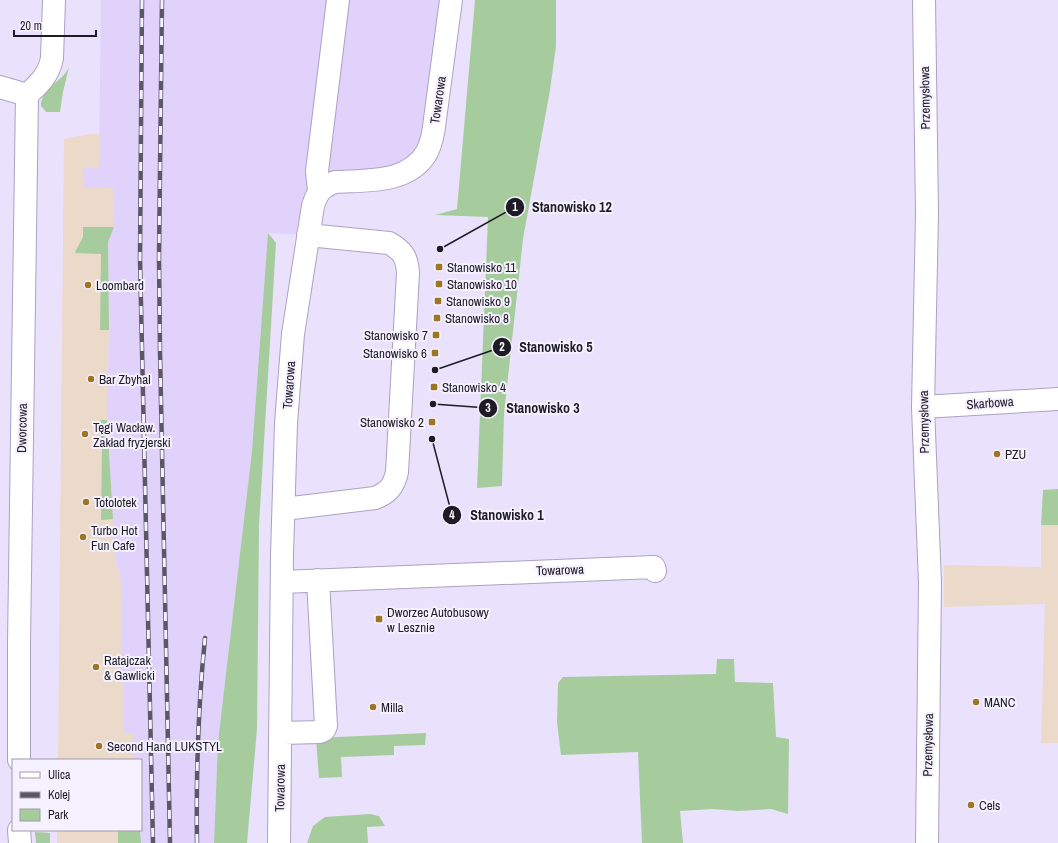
<svg xmlns="http://www.w3.org/2000/svg" width="1058" height="843" viewBox="0 0 1058 843" font-family="'Archivo Narrow',sans-serif">
	<style>
		.commercial { fill: #ebd9c9 }
		.built { fill: #e0d2fb }
		.green { fill: #a6cc9d }
		.lines { fill: none; stroke-linecap: round; stroke-linejoin: round }
		.minor-casing { stroke: #ada1c2; stroke-width: 24 }
		.minor { stroke: #fff; stroke-width: 22 }
		.rail-casing { stroke: #5c5667; stroke-width: 4.5 }
		.rail { stroke: #f5f1ff; stroke-width: 3; stroke-dasharray: 9; stroke-linecap: butt }
		.poi-dot { fill: #9c7622; stroke: #f5f1ff; stroke-width: 1.5 }
		.labels { text-anchor: middle; dominant-baseline: central; stroke-width: 4; stroke-linejoin: round; paint-order: stroke }
		.street-label { font-size: 13px; fill: #1e1a26; stroke: #f5f1ff }
		.poi-label { font-size: 13px; fill: #1e1a26; stroke: #f5f1ff; text-anchor: start }
		.leader { fill: none; stroke: #1e1a26; stroke-width: 1.5 }
		.callout-dot { fill: #1e1a26; stroke: #f5f1ff; stroke-width: 1.5 }
		.mark-label { font-size: 12px; text-anchor: middle; font-weight: bold; fill: #fff }
		.callout-label { font-size: 14px; text-anchor: middle; font-weight: bold; fill: #1e1a26; stroke: #f5f1ff; stroke-width: 4; stroke-linejoin: round; paint-order: stroke }
	</style>
	<rect width="100%" height="100%" fill="#eae1fc"/>
	<path class="commercial" d="M91,134H100L99,168L84,187H115L113,189L114,227L108,242L109,330L107,420L115,557L121,581L124,684L133,734V760H58L64,139Z
		M1041,525H1058V743H1041L1045,604L944,607V565L1041,567Z
		M57,830H118V843H57Z"/>
	<path class="built" d="M101,0H451L416,165L335,182L308,235L268,233L252,451L218,742L214,843H141V760H124L133,759V734L124,733V684H120V661L122,660L121,581L115,557L107,420V373L108,372L109,330L108,242L114,227L113,189L115,188L84,187L83,168H99Z"/>
	<path class="green" d="M475,0H556V46L550,90L523,239L504,414L502,486L477,488L488,217L435,215L457,209Z
		M69,67L63,92L60,112H46L41,106C41,87 62,83 69,67Z
		M83,227H114L108,242L109,330H100L101,254L76,253L75,252L83,237Z
		M268,233L276,243L259,525L257,729L247,843H214L218,742L252,451Z
		M100,420H107L113,519L101,520L102,448H99Z
		M1058,489V525H1041L1043,490Z
		M717,659H734L735,682L773,683L776,737L789,739L788,814L771,809L738,811L713,809L680,811L683,843H642L638,752L561,755L557,722L558,683L563,677L716,674Z
		M426,733L425,745L394,746V755L341,757L342,777L319,778L316,738Z
		M370,814L379,816L385,826L367,827L368,843H307L313,826L325,817Z
		M118,830H140L141,843H118Z
		M35,832L50,833V843H36Z"/>
	<g class="lines">
		<g class="minor-casing">
			<path id="minor" d="M924,0L927,214L923,407L930,583L927,843
				M0,87L27,95
				M319,191L317,171L338,0
				M923,407L1058,399
				M284,509L375,498C388,493 394,486 397,472L408,273C407,257 403,251 389,243L308,235
				M282,582L654,567L655,571
				M281,733L320,732L324,730L326,726L318,580
				M19,760V643L27,95C39,84 49,75 52,58L54,0
				M19,830L20,843
				M279,843L282,555L286,423L293,334L313,206C317,193 321,187 335,182C366,180 409,184 427,152C432,142 434,130 435,119L451,0"/>
		</g>
		<use href="#minor" class="minor"/>
		<g class="rail-casing">
			<path id="rail" d="M142,0L140,259L153,843
				M162,0L159,257L160,352L170,843
				M197,843C196,774 198,707 205,638"/>
		</g>
		<use href="#rail" class="rail"/>
	</g>
	<g class="poi-dot">
		<rect x="435" y="263" width="8" height="8" rx="2"/>
		<rect x="435" y="280" width="8" height="8" rx="2"/>
		<circle cx="88" cy="285" r="4"/>
		<rect x="434" y="297" width="8" height="8" rx="2"/>
		<rect x="433" y="314" width="8" height="8" rx="2"/>
		<rect x="432" y="331" width="8" height="8" rx="2"/>
		<rect x="431" y="349" width="8" height="8" rx="2"/>
		<circle cx="91" cy="379" r="4"/>
		<rect x="430" y="383" width="8" height="8" rx="2"/>
		<rect x="428" y="418" width="8" height="8" rx="2"/>
		<circle cx="85" cy="434" r="4"/>
		<circle cx="997" cy="454" r="4"/>
		<circle cx="86" cy="502" r="4"/>
		<circle cx="83" cy="537" r="4"/>
		<rect x="375" y="615" width="8" height="8" rx="2"/>
		<circle cx="96" cy="667" r="4"/>
		<circle cx="976" cy="702" r="4"/>
		<circle cx="373" cy="707" r="4"/>
		<circle cx="99" cy="746" r="4"/>
		<circle cx="971" cy="805" r="4"/>
	</g>
	<g class="labels">
		<g class="street-label">
			<text transform="translate(925 98) rotate(-91)">Przemysłowa</text>
			<text transform="translate(438 100) rotate(-82)">Towarowa</text>
			<text transform="translate(289 385) rotate(-86)">Towarowa</text>
			<text transform="translate(990 403) rotate(-4)">Skarbowa</text>
			<text transform="translate(924 422) rotate(-91)">Przemysłowa</text>
			<text transform="translate(22 428) rotate(-89)">Dworcowa</text>
			<text transform="translate(560 570) rotate(-2)">Towarowa</text>
			<text transform="translate(928 745) rotate(-89)">Przemysłowa</text>
			<text transform="translate(280 788) rotate(-89)">Towarowa</text>
		</g>
		<g class="poi-label">
			<text x="447" y="267">Stanowisko 11</text>
			<text x="447" y="284">Stanowisko 10</text>
			<text x="96" y="285">Loombard</text>
			<text x="446" y="301">Stanowisko 9</text>
			<text x="445" y="318">Stanowisko 8</text>
			<text x="428" y="335" text-anchor="end">Stanowisko 7</text>
			<text x="427" y="353" text-anchor="end">Stanowisko 6</text>
			<text x="99" y="379">Bar Zbyhal</text>
			<text x="442" y="387">Stanowisko 4</text>
			<text x="424" y="422" text-anchor="end">Stanowisko 2</text>
			<text x="93" y="427">Tęgi Wacław.<tspan x="93" dy="15">Zakład fryzjerski</tspan></text>
			<text x="1005" y="454">PZU</text>
			<text x="94" y="502">Totolotek</text>
			<text x="91" y="530">Turbo Hot<tspan x="91" dy="15">Fun Cafe</tspan></text>
			<text x="387" y="612">Dworzec Autobusowy<tspan x="387" dy="15">w Lesznie</tspan></text>
			<text x="104" y="660">Ratajczak<tspan x="104" dy="15">&amp; Gawlicki</tspan></text>
			<text x="984" y="702">MANC</text>
			<text x="381" y="707">Milla</text>
			<text x="107" y="746">Second Hand LUKSTYL</text>
			<text x="979" y="805">Cels</text>
		</g>
	</g>
	<path class="leader" d="M440 249L515 207M435 370L502 347M433 404L488 408M432 439L452 515"/>
	<g class="callout-dot">
		<circle cx="440" cy="249" r="4"/>
		<circle cx="435" cy="370" r="4"/>
		<circle cx="433" cy="404" r="4"/>
		<circle cx="432" cy="439" r="4"/>
		<circle cx="515" cy="207" r="10"/>
		<circle cx="502" cy="347" r="10"/>
		<circle cx="488" cy="408" r="10"/>
		<circle cx="452" cy="515" r="10"/>
	</g>
	<g class="mark-label">
		<text x="515" y="211">1</text>
		<text x="502" y="351">2</text>
		<text x="488" y="412">3</text>
		<text x="452" y="519">4</text>
	</g>
	<g class="callout-label">
		<text x="572" y="212">Stanowisko 12</text>
		<text x="556" y="352">Stanowisko 5</text>
		<text x="543" y="413">Stanowisko 3</text>
		<text x="507" y="520">Stanowisko 1</text>
	</g>
	<rect x="12" y="759" width="130" height="72" fill="#f5f1ff" stroke="#9f9ba8"/>
	<rect x="20" y="772" width="20" height="6" fill="#ffffff" stroke="#9f9ba8"/>
	<text x="48" y="779" font-size="12" fill="#1e1a26">Ulica</text>
	<rect x="20" y="792" width="20" height="6" fill="#5c5667" stroke="#9f9ba8"/>
	<text x="48" y="799" font-size="12" fill="#1e1a26">Kolej</text>
	<rect x="20" y="809" width="20" height="12" fill="#a6cc9d" stroke="#9f9ba8"/>
	<text x="48" y="819" font-size="12" fill="#1e1a26">Park</text>
	<path d="M14 30v6h82v-6" fill="none" stroke="#1e1a26" stroke-width="2"/>
	<text x="20" y="30" font-size="12" fill="#1e1a26" stroke="#f5f1ff" stroke-width="3" paint-order="stroke">20 m</text>
</svg>
